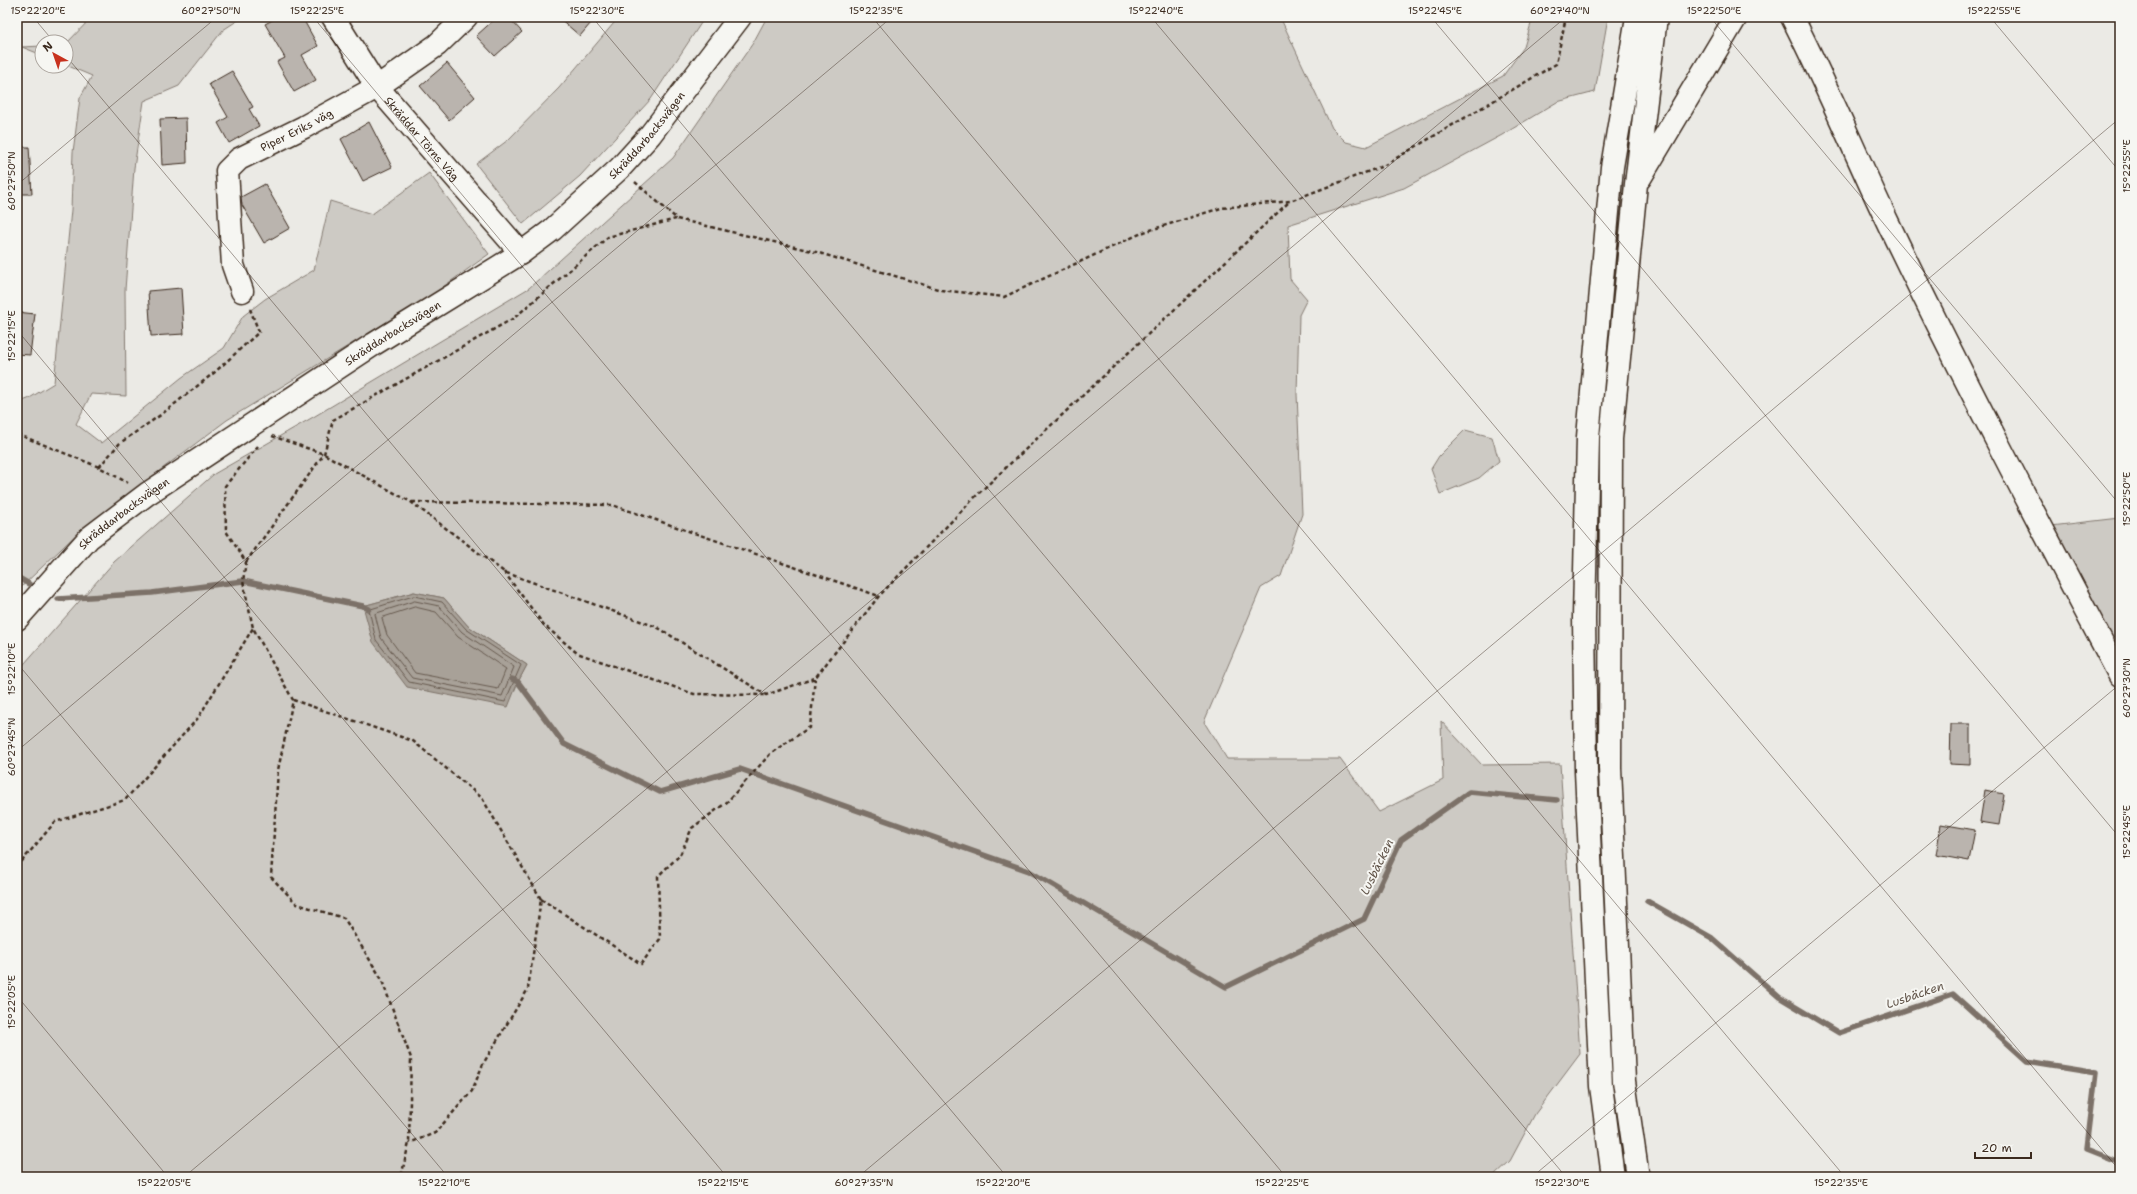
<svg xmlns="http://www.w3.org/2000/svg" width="2137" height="1194" viewBox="0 0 2137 1194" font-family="'Shantell Sans',sans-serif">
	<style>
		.green { fill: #cdcac4; stroke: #847a71; fill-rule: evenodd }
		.water { fill: #a8a198; stroke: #7c7167 }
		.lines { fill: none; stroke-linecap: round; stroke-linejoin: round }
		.shore { stroke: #675a4f; stroke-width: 1 }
		.stream { stroke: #7c7167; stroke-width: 5.5 }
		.building { fill: #bab4ae; stroke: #3b2a1e }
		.minor-casing { stroke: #3b2a1e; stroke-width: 25 }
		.highway-casing { stroke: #3b2a1e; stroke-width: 25 }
		.path { stroke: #3b2a1e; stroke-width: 2.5; stroke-dasharray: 4 3; stroke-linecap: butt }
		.minor { stroke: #f6f6f2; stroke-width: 22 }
		.highway { stroke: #f6f6f2; stroke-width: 22 }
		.ticks { fill: none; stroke: #3b2a1e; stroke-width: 1; stroke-opacity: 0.45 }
		.labels { text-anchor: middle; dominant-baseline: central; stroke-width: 4; stroke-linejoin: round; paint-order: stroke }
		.street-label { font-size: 11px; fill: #3b2a1e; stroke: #f6f6f2 }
		.water-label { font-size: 12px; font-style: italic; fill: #615449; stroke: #f6f6f2 }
		.neatline { fill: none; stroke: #3b2a1e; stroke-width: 1.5 }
		.ticks-label { font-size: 10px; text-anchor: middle; fill: #3b2a1e }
	</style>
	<rect width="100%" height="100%" fill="#ebeae5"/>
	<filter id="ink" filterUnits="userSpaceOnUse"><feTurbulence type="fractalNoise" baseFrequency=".025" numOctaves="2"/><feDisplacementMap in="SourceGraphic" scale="8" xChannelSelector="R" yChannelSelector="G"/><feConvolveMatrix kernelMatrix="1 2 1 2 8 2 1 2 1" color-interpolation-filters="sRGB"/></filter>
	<g filter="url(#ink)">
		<path class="green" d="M92,17H243L223,30L179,86L144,101L134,168L125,290L126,396L91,394L76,424L101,443L181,378L224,348L243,316L265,299L314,270L330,201L372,214L429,173L489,254L433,294L227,420L82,529L17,591V403L28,399L54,383L71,210L73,152L80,98L92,76L66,65V44Z
			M619,17H705L651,99L580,176L523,224L476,164L508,140L559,88Z
			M767,17H1280L1332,128L1346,142L1366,147L1503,76L1524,47L1533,17H1608L1595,92L1557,102L1502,135L1404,188L1288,225L1290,279L1307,299L1299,315L1297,394L1302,514L1281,576L1261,588L1204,722L1227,759H1340L1379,812L1443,780L1441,721L1482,765L1560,764L1580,1054L1535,1114L1510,1161L1493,1177H17V672L114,562L214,474L315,416L529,288L673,158L753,43ZM414,592L444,598L468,626L527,665L518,682L363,606Z
			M42,46V55L22,47Z
			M1465,430L1492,437L1499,461L1479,478L1440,494L1431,469L1439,456Z
			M2120,518V651L2051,526Z"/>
		<path class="water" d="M414,592L444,598L468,626L527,665L518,682L508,707L407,687L373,642L363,606Z"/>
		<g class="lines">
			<path class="shore" d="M414,596L442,602L466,629L521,665L505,702L409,682L376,640L369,610Z
				M415,601L439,606L462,632L514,667L502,696L412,678L381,638L375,614Z
				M415,607L436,612L458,637L506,669L498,689L415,673L387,635L382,618Z"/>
			<path class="stream" d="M17,577L29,584
				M58,599L152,593L243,581L363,606L369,609
				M512,679L518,682L564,744L660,792L740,769L1029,871L1226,987L1364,919L1401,840L1469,792L1557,800
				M1647,901L1712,938L1779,997L1839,1033L1953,994L2027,1061L2096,1072L2087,1148L2120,1161"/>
		</g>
		<path class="building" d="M278,17H302L318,46L302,55L316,80L294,92L277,62L285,58L265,24Z
			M497,17H508L522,32L495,56L476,36Z
			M558,17H596L580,36Z
			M447,63L475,97L449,120L420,86Z
			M232,71L253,107L249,109L259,126L229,143L218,123L228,117L209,84Z
			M186,118L187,163L162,165L160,119Z
			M369,122L392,167L363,181L341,139Z
			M17,147H29L32,194H17Z
			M265,184L290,228L264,243L242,205L241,197Z
			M181,288L184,334L151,336L148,291Z
			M17,312L35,314L30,355L17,354Z
			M1951,724H1970V765L1950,764Z
			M1985,790L2004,794L1999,825L1980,822Z
			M1941,824L1975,830L1969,861L1936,855Z"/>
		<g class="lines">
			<g class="minor-casing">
				<g id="minor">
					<path id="s1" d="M333,17L377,87L521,253"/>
					<path d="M1792,17C1827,85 1856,156 1889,225C1962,377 2041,527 2120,676"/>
					<path id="s2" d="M242,291L233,265L227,171L239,159L304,127L377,87L437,45L466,17"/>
					<path id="s3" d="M17,619L89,538L147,494L374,344L521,253L552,230L620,168L650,135L740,17"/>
				</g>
			</g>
			<g class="highway-casing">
				<path id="highway" d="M1640,178L1736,17
					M1613,1177L1601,1086L1586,771L1584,618L1588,437L1612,167L1637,17
					M1638,1177L1624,1081L1610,768L1611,439L1636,184L1656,17"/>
			</g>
			<path class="path" d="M635,182L677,219L816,252L941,290L1004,297L1144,232L1221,208L1290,201L1383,166L1556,64L1566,17
				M17,434L99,467L128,483
				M272,436L324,454L411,502L504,572L657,627L766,695L815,678L879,596L979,493L1290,201
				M258,446L225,486L226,531L246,562L243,581L253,628L293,700L278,770L271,877L297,904L344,918L381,978L411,1058L409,1143L401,1177
				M99,467L120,443L162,414L215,372L259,332L250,309
				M412,502L612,505L879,596
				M246,562L324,454L333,420L514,318L608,237L676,219
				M504,572L544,625L577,653L694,694L764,695
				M293,700L413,741L482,798L541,899L528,989L483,1064L472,1091L435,1133L409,1143
				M17,867L55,822L125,800L198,718L253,628
				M541,899L641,964L660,939L658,876L680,855L692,828L727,802L771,753L810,727L815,678"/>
			<use href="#minor" class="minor"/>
			<use href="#highway" class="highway"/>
		</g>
	</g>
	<path class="ticks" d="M33,17L54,42M313,17L1286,1177M592,17L1566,1177M872,17L1845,1177M1151,17L2120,1171M1431,17L2120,838M1710,17L2120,505M1990,17L2120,172M66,56L1007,1177M17,185L217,17M17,330L727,1177M17,663L448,1177M17,751L892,17M17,996L168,1177M184,1177L1566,17M858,1177L2120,118M1532,1177L2120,684"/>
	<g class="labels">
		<g class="street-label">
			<text stroke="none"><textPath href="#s2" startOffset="203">Piper Eriks väg</textPath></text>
			<text stroke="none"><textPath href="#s3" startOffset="799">Skräddarbacksvägen</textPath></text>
			<text stroke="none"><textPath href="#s1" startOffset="151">Skräddar Törns Väg</textPath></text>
			<text stroke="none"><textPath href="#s3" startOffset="475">Skräddarbacksvägen</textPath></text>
			<text stroke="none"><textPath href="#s3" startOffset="151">Skräddarbacksvägen</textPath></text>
		</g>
		<g class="water-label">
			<text transform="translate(1377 867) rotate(-64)">Lusbäcken</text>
			<text transform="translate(1915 995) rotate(-19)">Lusbäcken</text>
		</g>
	</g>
	<rect width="2137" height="1194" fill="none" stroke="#f6f6f2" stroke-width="44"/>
	<g transform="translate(54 54) rotate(320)"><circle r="19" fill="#f6f6f2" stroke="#aba49d"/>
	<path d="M0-3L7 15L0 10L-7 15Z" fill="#c8321e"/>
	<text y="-6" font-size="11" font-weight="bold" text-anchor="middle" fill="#3b2a1e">N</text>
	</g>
	<path d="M1975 1152v6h56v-6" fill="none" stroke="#3b2a1e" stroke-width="2"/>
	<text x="1981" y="1152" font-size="12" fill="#3b2a1e" stroke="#f6f6f2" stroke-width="3" paint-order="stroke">20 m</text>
	<rect x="22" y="22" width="2093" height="1150" class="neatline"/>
	<g class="ticks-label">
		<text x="38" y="14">15°22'20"E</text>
		<text x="211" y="14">60°27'50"N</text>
		<text x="317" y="14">15°22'25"E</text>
		<text x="597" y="14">15°22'30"E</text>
		<text x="876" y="14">15°22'35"E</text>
		<text x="1156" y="14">15°22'40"E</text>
		<text x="1435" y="14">15°22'45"E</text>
		<text x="1560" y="14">60°27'40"N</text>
		<text x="1714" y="14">15°22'50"E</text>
		<text x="1994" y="14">15°22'55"E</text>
		<text transform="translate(2126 166) rotate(-90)" y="4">15°22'55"E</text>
		<text transform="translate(11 181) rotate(-90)" y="4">60°27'50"N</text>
		<text transform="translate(11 336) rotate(-90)" y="4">15°22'15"E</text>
		<text transform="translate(2126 499) rotate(-90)" y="4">15°22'50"E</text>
		<text transform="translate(11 669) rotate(-90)" y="4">15°22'10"E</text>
		<text transform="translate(2126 688) rotate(-90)" y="4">60°27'30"N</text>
		<text transform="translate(11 747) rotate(-90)" y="4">60°27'45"N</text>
		<text transform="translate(2126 832) rotate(-90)" y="4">15°22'45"E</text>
		<text transform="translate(11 1002) rotate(-90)" y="4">15°22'05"E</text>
		<text x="164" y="1186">15°22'05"E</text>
		<text x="444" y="1186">15°22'10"E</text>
		<text x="723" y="1186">15°22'15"E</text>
		<text x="864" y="1186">60°27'35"N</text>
		<text x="1003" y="1186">15°22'20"E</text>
		<text x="1282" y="1186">15°22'25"E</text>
		<text x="1562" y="1186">15°22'30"E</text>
		<text x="1841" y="1186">15°22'35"E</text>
	</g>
</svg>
